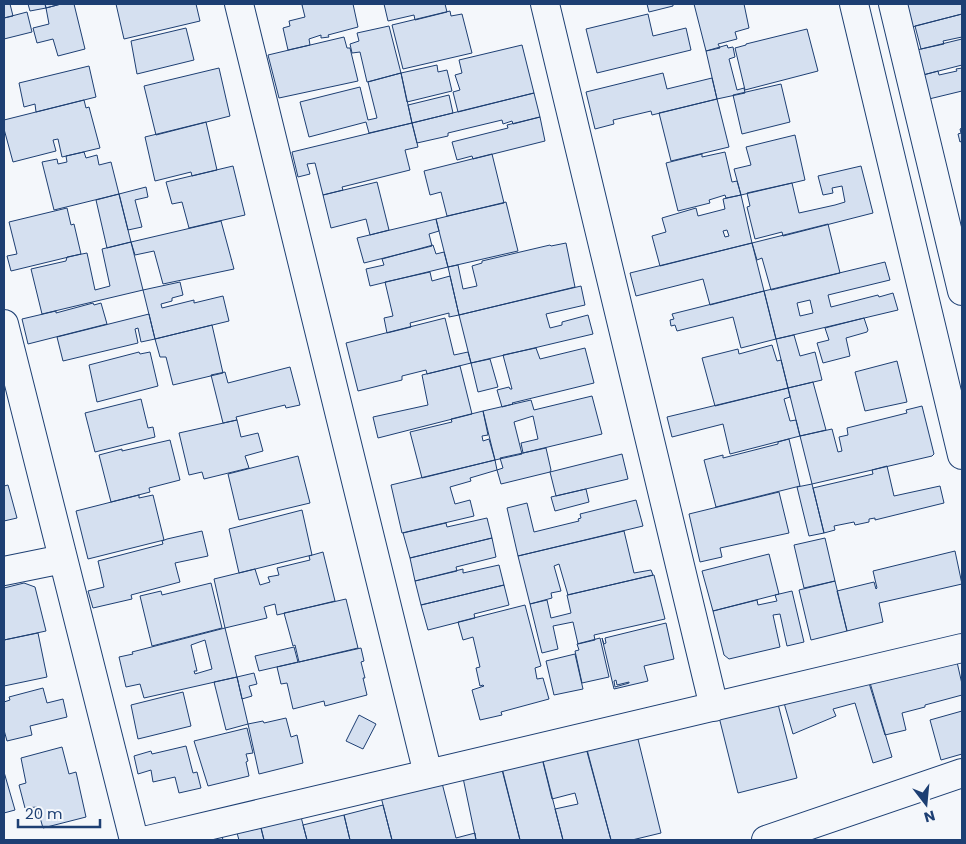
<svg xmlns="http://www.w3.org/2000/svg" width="966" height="844" viewBox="0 0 966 844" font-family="Poppins,sans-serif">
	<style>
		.building { fill: #d5e0f0; stroke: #1d3f73; fill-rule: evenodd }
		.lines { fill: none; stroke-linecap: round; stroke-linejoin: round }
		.minor-casing { stroke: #1d3f73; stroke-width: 30 }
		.minor { stroke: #f4f7fb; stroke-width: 28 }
	</style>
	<rect width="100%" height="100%" fill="#f4f7fb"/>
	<path class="building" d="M4,4H10L13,16L4,18Z
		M28,4H45L46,8L30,11Z
		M45,4H61L46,8Z
		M61,4H74L85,49L58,56L53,39L37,43L33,28L49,24L46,8Z
		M116,4H196L200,21L124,39Z
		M305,4H353L358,27L328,35L329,37L321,38V35L309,39L310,45L288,50L283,28L290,26L289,21L305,17L302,5Z
		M384,4H445L447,12L415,20L414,15L388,21Z
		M647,4H673V6L649,12Z
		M694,4H744L749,28L735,32L737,39L718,44L720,48L706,51Z
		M906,4H962V14L912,27Z
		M450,11L451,16L462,14L472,53L403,69L392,25Z
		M27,12L32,32L4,39V18Z
		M648,14L653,36L686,28L691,50L597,73L586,29Z
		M962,14V37L943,41L944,44L921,49L915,26Z
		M389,26L401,73L367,82L360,52L352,53L350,44L359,41L357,33Z
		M186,28L194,60L137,74L131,41Z
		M807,29L818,71L745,90L735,48L746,45V44Z
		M344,37L347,48H350L358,81L279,98L268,55Z
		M962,39V65L923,75L917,50Z
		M522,45L534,93L458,112L453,92L460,90L455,75L462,73L459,60Z
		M727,45L728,48L733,47L735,57L729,59L737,90L744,88L745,93L717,99L706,51Z
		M437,65L438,72L447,70L452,91L407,102L401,73Z
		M89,66L96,97L36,112L35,104L24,107L19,83Z
		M219,68L230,116L156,135L144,86Z
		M962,68V91L929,99L923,75L938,71L939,75L957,71L956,69Z
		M401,73L412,123L369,133L366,122L309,137L300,102L360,87L368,120L377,118L368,82Z
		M663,73L667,89L712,78L717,99L652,115L651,111L613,120L614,124L595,129L586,92Z
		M781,84L790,122L742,134L733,95Z
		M534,93L540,117L513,124L512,121L503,124L502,120L448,133V136L417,143L412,123Z
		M449,95L453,113L412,123L408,105Z
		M717,99L729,147L671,161L659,113Z
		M84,100L86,108L89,107L100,148L62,157L58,139L53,140L56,151L13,162L4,129V120Z
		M540,117L545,141L473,159L472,156L457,160L452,142L508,128L507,125Z
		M206,122L217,170L192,176L191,172L155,181L145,137Z
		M412,123L418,147L405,150L410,170L342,187L343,190L323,195L315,163L307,164L310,174L298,177L292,152Z
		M962,128V141L960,142L958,134L961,133L960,129Z
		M795,135L805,180L741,195L734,169L751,165L746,147Z
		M84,152L86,158L97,155L99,165L111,162L119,194L54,210L42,162L57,159L58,164L67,162L66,156Z
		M725,152L732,182L737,181L741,195L726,198L725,195L709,200L710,203L678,211L666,163L702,154V157Z
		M492,154L504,203L447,216L441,192L430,195L424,171Z
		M233,166L245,215L189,228L182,202L172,204L166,182Z
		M861,166L873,213L783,236L782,232L755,239L747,207L750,206L747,193L792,183L799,213L835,205L845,202L842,186L832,188L833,193L823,195L818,176Z
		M377,182L389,230L370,235L366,219L331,228L323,195Z
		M146,187L148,197L135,200L142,227L128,230L119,194Z
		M119,194L131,242L107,248L96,200Z
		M741,195L752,243L660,266L652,236L666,232L662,218L696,208L698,216L725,209L723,199ZM727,230L729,236L725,237L723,231Z
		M506,202L518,251L448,267L436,219Z
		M67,208L71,225L74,224L81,254L11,271L7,256L17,254L9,222Z
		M436,219L439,231L429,234L432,246L364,263L357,238Z
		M221,221L234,269L163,284L154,251L135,255L131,242Z
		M828,224L840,273L771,290L762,258L757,260L752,243Z
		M131,242L143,290L42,314L31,269L66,261L67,257L87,253L95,290L110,286L102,249Z
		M566,243L575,287L459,315L448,267L458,265L463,289L477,286L472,266L482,263V261L550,245L551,246Z
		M752,243L764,291L710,305L703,279L636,296L630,273Z
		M433,245L436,254L444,252L448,267L370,286L366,269L384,265L382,259Z
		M885,262L890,280L828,295L831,307L878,295L879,297L893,293L898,310L776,339L764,291ZM810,300L813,313L800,316L797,303Z
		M430,272L432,281L450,276L459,315L449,317V313L410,323L411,327L387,333L384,318L393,316L385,282Z
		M180,282L183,295L172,298V301L161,304L162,308L194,300V303L223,296L229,321L155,339L143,290Z
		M581,286L585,305L546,314L550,328L562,325V322L588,315L593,334L471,363L459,315Z
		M764,291L776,339L741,348L733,317L677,331L675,325L671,326L670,320L674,319L672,314Z
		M93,303L94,305L101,303L107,324L28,344L22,319L56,311V313Z
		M149,314L155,339L141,342L138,328L135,329L138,343L63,361L57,337Z
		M445,318L454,355L468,352L471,363L427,374L426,370L402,376V380L358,391L346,343Z
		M864,318L868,330L867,332L846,338L850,356L823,363L817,343L829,340L825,328Z
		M212,325L223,373L173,385L166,357H160L155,339Z
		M794,335L800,356L815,352L822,380L788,388L776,339Z
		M772,345L777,361L781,360L788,388L715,406L702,358L738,349L739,354Z
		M536,348L540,359L585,348L594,383L512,403L513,404L502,407L497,390L509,387L510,389H512L503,355Z
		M139,352L140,354L150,352L158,386L97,402L89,365Z
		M490,359L498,387L478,392L471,363Z
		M897,361L907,402L865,411L855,372Z
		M460,366L472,414L378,438L373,417L428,405L422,375Z
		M290,367L300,405L286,408L285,405L236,417L237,420L223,423L211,375L225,372L228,383Z
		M813,382L826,430L800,436L788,388Z
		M788,388L790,397L784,399L790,421L796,420L800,436L730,454L723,424L672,437L667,417Z
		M592,396L602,434L523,453L521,443L538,439L533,416L514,422L522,454L495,460L483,411L531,400L534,410Z
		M141,399L148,428L153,427L155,437L95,452L85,413Z
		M922,406L934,454L932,456L812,484L800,436L832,429L838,452L842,451L839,437L848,435L847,428L907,413L906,410Z
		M483,411L488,435L482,436L483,441L489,439L495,460L422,478L410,432L452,422L451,419Z
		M237,420L241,437L258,433L263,451L245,456L249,468L204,479L202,472L189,475L179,433Z
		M789,439L800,486L716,507L704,460L723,455V458L778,444V442Z
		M170,440L180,480L149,488L150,492L111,502L99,455L122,449V451Z
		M546,448L551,470L550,472L501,484L497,470L503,468L500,458Z
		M622,454L628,479L556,496L550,472Z
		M298,456L310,503L239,520L228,474Z
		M495,460L497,470L470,478L471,481L450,487L455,504L470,500L474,516L402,533L391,485Z
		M887,466L894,496L940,486L944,503L875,520V518L869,519V522L855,525L854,522L834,526L835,530L824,533L813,488L873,474L872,470Z
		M812,484L824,533L809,536L797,487Z
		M8,485L17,518L4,521V486Z
		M586,489L589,502L555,511L551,497Z
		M779,492L789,533L720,548L722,557L700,562L689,514Z
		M139,495V498L153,495L164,540L88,559L76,511Z
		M636,500L643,526L518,556L507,508L527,503L534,532L579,521L578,519L581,518L580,514Z
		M302,510L312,555L239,573L229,529Z
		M487,518L492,538L410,558L403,533L446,523L447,527Z
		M202,531L208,556L175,563L180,582L131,595L132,599L93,608L88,591L104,587L98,561L163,544L162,541L167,539Z
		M624,531L634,573L651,570L653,575L568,595L559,564L554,566L561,591L551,593L552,598L530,604L518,556Z
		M492,538L496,557L456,567L457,571L415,581L410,558Z
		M825,538L835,581L804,588L794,545Z
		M955,551L962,584L879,603L883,622L847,631L837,591L874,582L876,589L877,588L873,571Z
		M323,552L335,601L277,615L275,604L264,607L267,618L225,628L214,579L255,569L260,585L270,582L268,577L279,575L277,568L310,560L309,556Z
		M769,554L779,594L713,611L702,571Z
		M499,565L504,585L421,605L415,581L463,569V573Z
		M654,575L665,619L594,635L595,640L578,644L573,622L553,626L558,649L542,653L530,604L547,600L551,618L571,613L567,595Z
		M835,581L847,631L811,640L799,590Z
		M24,583L35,587L46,631L4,640V588Z
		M211,583L222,628L152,646L140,596L161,591L162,595Z
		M504,585L509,605L474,614L475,618L428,630L421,605Z
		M792,591L804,642L787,646L780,614L773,615L780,647L729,659L724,655L713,611L757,600L758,605L777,601L775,595Z
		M346,599L358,648L299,662L295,645L293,646L284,613Z
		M525,605L541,666L535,668L537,679L543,678L549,699L501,712L502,715L480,720L472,690L484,686L483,685L480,686L476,668L480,667L473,637L463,640L458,622Z
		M666,623L674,659L644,666L648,681L614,689L602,638L604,644L606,643L605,638ZM616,680L617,685L629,682V683L615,687L614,681Z
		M225,628L237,677L144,698L140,684L126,687L119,657L133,654L132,652ZM205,640L212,669L195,674L194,671H197L191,645Z
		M38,633L47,677L4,686V640Z
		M600,638L609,677L582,683L575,651L579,650L577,644Z
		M294,647L298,662L259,671L255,656Z
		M361,648L364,661L361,662L365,678H363L367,695L325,706L324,701L293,709L287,683L281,684L277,667Z
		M575,654L583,689L554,695L546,661Z
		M957,662L962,684V695L925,705V707L902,713L906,730L885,735L869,683Z
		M254,673L257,684L249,686L252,696L242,699L237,677Z
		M868,676L892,757L873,763L855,703L833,709L836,716L793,734L782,696Z
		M237,677L248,724L226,730L214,682Z
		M43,688L47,703L63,699L67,717L30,726L32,735L7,741L4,730V702L10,700L9,697Z
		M183,692L191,726L138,739L131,705Z
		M778,704L797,778L738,793L719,717Z
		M962,711V754L941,760L930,720Z
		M359,715L376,724L363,749L346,741Z
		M286,718L291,737L297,735L303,763L259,774L248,724L263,721L264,723Z
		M247,728L253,753L246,754L248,761L246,762L249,776L208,786L194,741Z
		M637,735L661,833L632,840H611L586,748Z
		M585,742L611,840H563L555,809L578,804L575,793L552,799L541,754Z
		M186,746L193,773L197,772L201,788L179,793L175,777L153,782L151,770L138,774L134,756L151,751L152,754Z
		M62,747L69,774L76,772L86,817L43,828L37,807L25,808L19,785L26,783L21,758Z
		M541,754L544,765L563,840H520L501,764Z
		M500,762L520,840H476L462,773Z
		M4,772L15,810L4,813Z
		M441,779L456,838L475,833L476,840H392L381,797Z
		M383,805L392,840H350L344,815Z
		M300,813L307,840H264L260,824Z
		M344,815L350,840H307L303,825Z
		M261,828L264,840H239L237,833Z
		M221,832L223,840H191Z"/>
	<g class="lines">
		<g class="minor-casing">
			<path id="minor" d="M239,4L428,774
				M545,4L714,707
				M854,4L962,455
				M893,4L962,291
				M4,324L134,840
				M4,571L63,559
				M148,840L962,648
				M766,840L962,773"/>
		</g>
		<use href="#minor" class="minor"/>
	</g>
	<rect width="966" height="844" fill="none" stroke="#1d3f73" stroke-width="10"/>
	<g transform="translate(926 804) rotate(164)" stroke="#f4f7fb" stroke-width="4" paint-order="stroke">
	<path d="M0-4L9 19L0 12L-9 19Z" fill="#1d3f73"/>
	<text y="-8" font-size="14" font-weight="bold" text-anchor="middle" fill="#1d3f73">N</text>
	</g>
	<path d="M18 819v8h82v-8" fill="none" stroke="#1d3f73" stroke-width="2.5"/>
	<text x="25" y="819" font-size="15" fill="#1d3f73" stroke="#f4f7fb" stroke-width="4" paint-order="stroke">20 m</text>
</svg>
